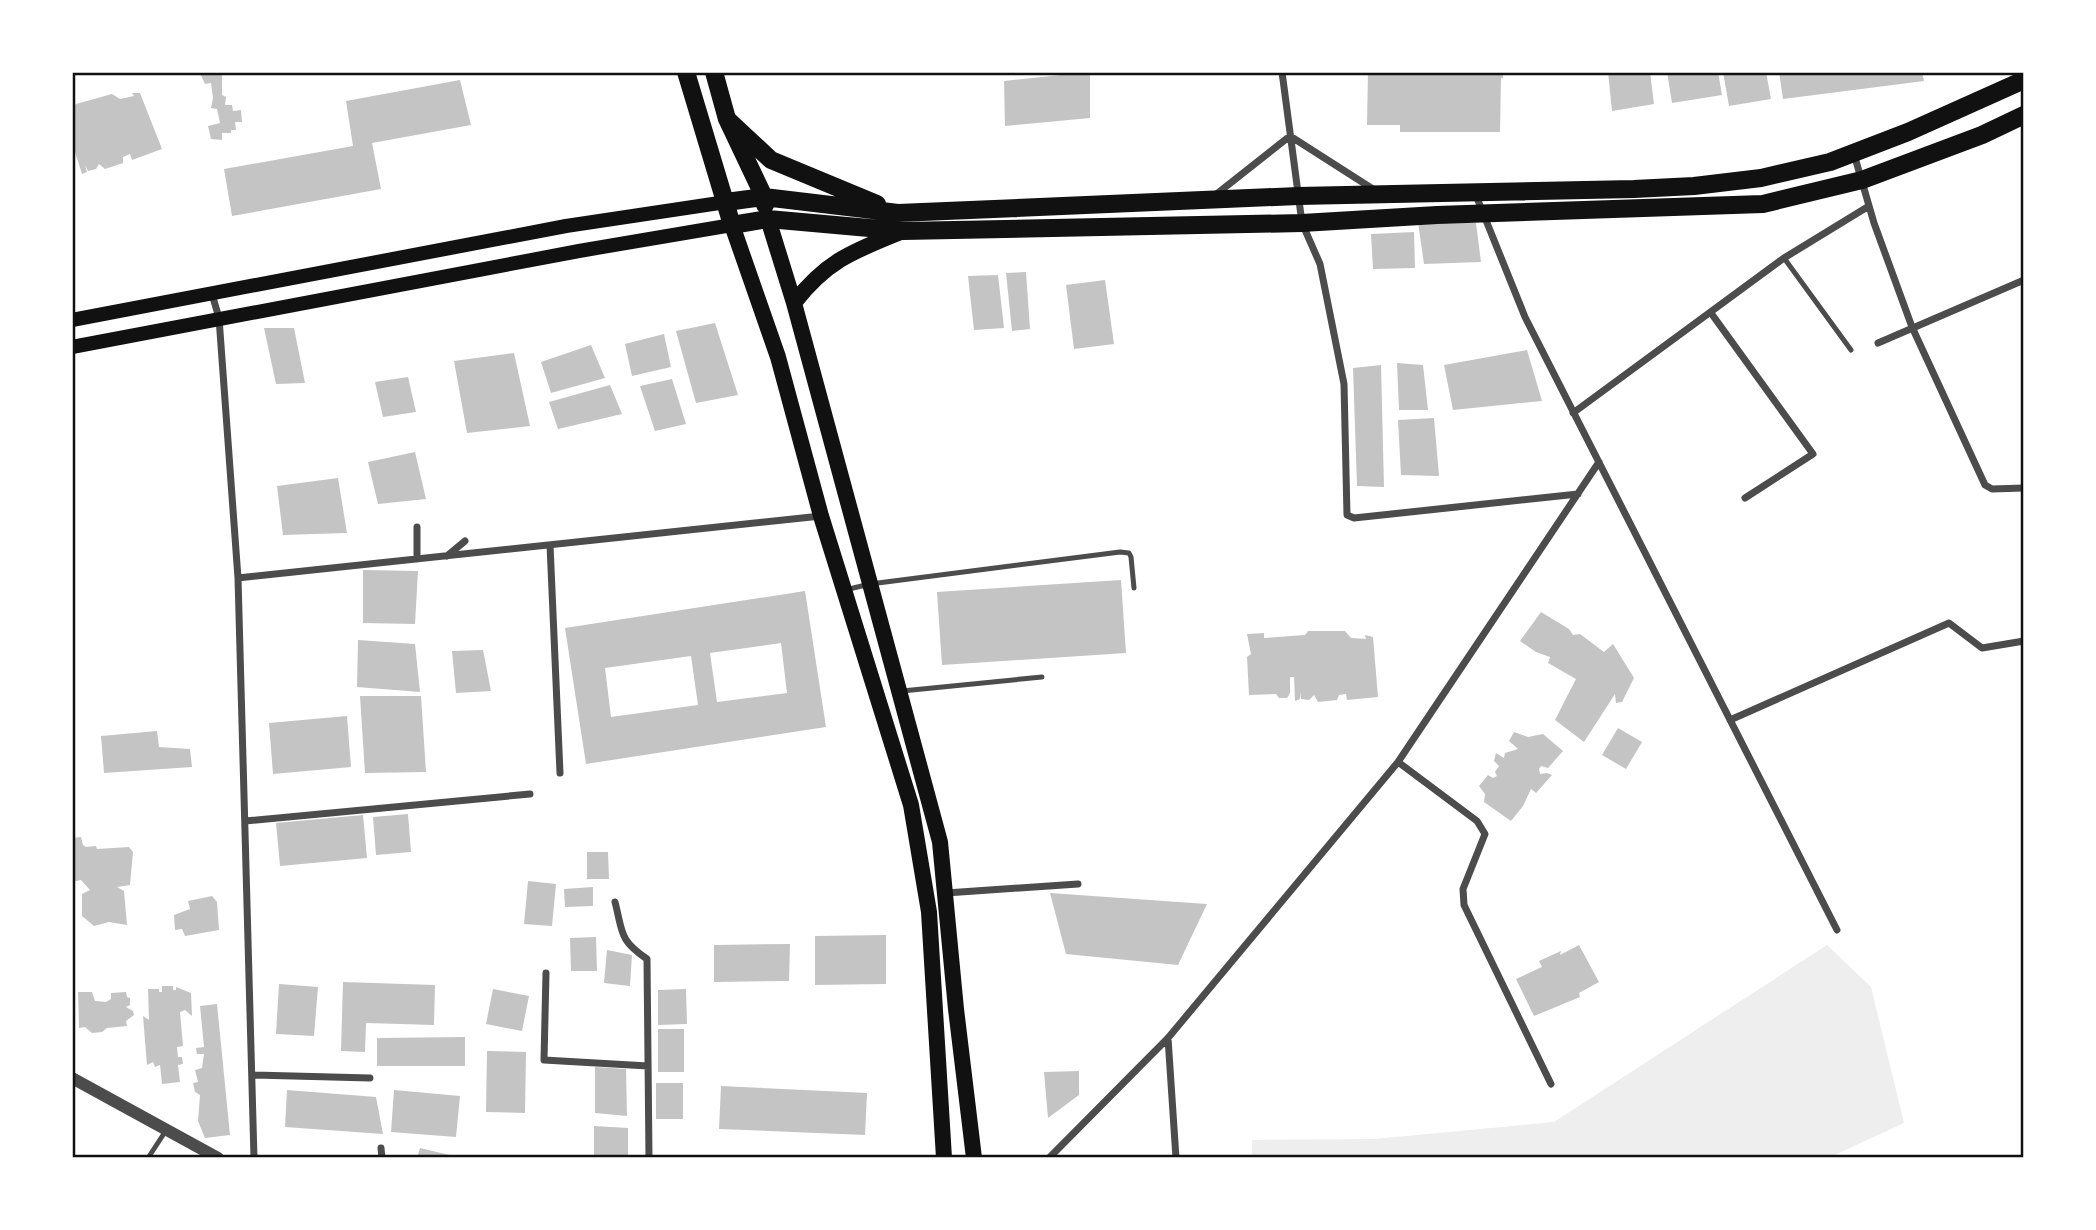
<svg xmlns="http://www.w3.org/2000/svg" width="2096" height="1230" viewBox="0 0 2096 1230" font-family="Roboto,sans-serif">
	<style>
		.green { fill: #eee }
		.building { fill: #c4c4c4; fill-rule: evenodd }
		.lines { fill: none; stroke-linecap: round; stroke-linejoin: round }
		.service { stroke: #4c4c4c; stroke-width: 5 }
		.minor { stroke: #4c4c4c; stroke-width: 7 }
		.tertiary { stroke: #4c4c4c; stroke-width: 12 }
		.secondary { stroke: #111; stroke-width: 14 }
		.primary { stroke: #111; stroke-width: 16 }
		.trunk { stroke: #111; stroke-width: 18 }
		.neatline { fill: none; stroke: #111; stroke-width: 2.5 }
	</style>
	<rect width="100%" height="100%" fill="#fff"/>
	<path class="green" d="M1827,945L1871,987L1904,1123L1828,1158H1252V1140L1374,1139L1554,1122Z"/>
	<path class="building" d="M227,72L222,74V95L226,97L225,105H232L233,111L241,110L242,122H235L236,130H231V133H222V140L211,139L208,126L220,123L217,109L211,108L213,98L211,83L205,84L200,73Z
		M1090,72V118L1005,126L1004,81Z
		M1368,72H1503V78H1501L1500,132H1400V125H1367Z
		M1608,72H1650L1654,104L1612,111Z
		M1667,72H1718L1722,95L1672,103Z
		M1723,72H1766L1771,99L1729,106Z
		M1779,72H1922L1924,81L1783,99Z
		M460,80L471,125L372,143L381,189L232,216L224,169L353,146L346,101Z
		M132,93H140L162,149L132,160L130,154L123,157V163L105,169L99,164L96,169L88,171L85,165L87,172L82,174L75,152L72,153V108L76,104L112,94L120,99L134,96Z
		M1418,222L1476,223L1481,262L1424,264Z
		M1414,232L1415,268L1373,269L1371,234Z
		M1026,272L1030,329L1012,331L1006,273Z
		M998,275L1004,328L974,330L968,276Z
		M1105,280L1114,344L1074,349L1066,285Z
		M715,323L738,395L696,403L676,331Z
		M264,328H294L305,383L276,384Z
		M664,334L671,367L632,376L625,344Z
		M591,345L605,378L551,393L541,362Z
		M1527,350L1542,401L1453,410L1444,365Z
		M514,353L530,426L467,433L454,361Z
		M1397,363L1423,365L1428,410H1399Z
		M1381,365L1384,487L1357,486L1353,368Z
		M408,377L416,412L383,417L375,382Z
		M672,379L686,424L655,431L640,386Z
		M610,385L622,414L558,429L549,402Z
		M1434,418L1439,476L1401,475L1398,420Z
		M415,452L426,499L378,504L368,462Z
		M338,478L347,533L283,535L277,486Z
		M363,570L418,571L415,624L363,623Z
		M1121,580L1126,653L942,665L937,592Z
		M805,591L826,727L586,764L565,628ZM781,643L787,693L717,702L710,653ZM691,656L698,705L611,717L605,668Z
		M1541,612L1569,629L1573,635L1580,634L1604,652L1613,644L1634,678L1622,702L1616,703L1615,694L1584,742L1555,720L1576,679L1548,663L1550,657L1536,652L1520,641Z
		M1308,631H1345L1351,638L1366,639L1365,635L1373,637L1378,697L1347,700L1346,694L1339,695L1337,700L1318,702L1314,695L1309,700L1301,699L1300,692V699L1295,701L1294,677H1290V693L1287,698H1279L1276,694L1249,695L1247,657L1251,654L1247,634L1264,633V638L1305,635Z
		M358,640L415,644L420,692L357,687Z
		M483,650L491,691L456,693L452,651Z
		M360,696H421L426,772L365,773Z
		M347,716L351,767L273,774L269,723Z
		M1618,728L1642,742L1626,769L1602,755Z
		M157,731L159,747L190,749L192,767L104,773L101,736Z
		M1514,732L1528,737L1543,734L1563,751L1548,768L1541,766L1539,769L1540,774L1547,773L1552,775L1536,793L1531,789L1523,806L1511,821L1484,802L1485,794L1479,786L1488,775L1493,778L1497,776L1495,772L1499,766L1494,761L1496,753L1504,758L1505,753L1518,749L1509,741Z
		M408,814L411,852L376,855L373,817Z
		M363,815L367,858L280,866L276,823Z
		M81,837L83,845L86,847L96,846L97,849L129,847L133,852L130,885L117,887L124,891L127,925L109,922L94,926L82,916V894L90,890L81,880L72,882V838Z
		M587,852H608L609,879H587Z
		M528,881L556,884L552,926L524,924Z
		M593,887V906L565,907L564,889Z
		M1050,893L1207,904L1178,965L1066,954Z
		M212,896L217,902L219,930L185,936L182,929L175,930L174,915L190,909L188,901Z
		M886,935V984L815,985V936Z
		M596,937L597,971H571L570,938Z
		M790,944L789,981L714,982V945Z
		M1579,945L1599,982L1579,993L1580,997L1534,1016L1516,979L1542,967L1539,961L1561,951L1560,955Z
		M607,950L632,955L630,986L604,983Z
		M343,982L435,985L434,1025L366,1023L365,1052L341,1051Z
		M279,984L318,987L314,1036L276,1034Z
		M162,986H173V990H176V987L191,993L192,1016L185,1010L180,1012L183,1046L177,1047L178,1057H182L183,1064L178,1065L180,1082L162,1084L160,1065L155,1067L153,1062L147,1065L143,1016L149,1020L148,989H159V992H162Z
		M493,989L529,996L522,1031L486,1024Z
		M686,989L687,1024L658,1025V990Z
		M78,992H92L95,1001L106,1002L111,999V993L126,992L127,997L130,998V1005L126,1007L133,1011L134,1015L126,1021L127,1026L107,1028L102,1032L92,1033L85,1027L79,1028Z
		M217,1004L230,1135L205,1138L198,1121L200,1095L195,1092L193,1083L198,1082L195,1070L202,1068L204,1054H197L196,1048L204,1047L200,1006Z
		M658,1029H684V1072H658Z
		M465,1037V1066H377V1038Z
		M487,1051L526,1052L525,1113L486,1112Z
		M595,1067L626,1069L627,1116L595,1113Z
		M1079,1071V1095L1048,1118L1044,1072Z
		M656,1083H683V1119H656Z
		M721,1086L867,1093L865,1135L719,1129Z
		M287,1090L376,1097L383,1134L285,1127Z
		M394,1090L460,1096L456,1137L391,1132Z
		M594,1126L628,1128V1158H594Z
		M420,1148L458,1157V1158H417Z"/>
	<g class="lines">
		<path class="service" d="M1784,258L1851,350
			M845,590L870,584L1120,552L1129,553L1131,557L1134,588
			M902,691L1042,677
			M148,1158L165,1132"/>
		<path class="minor" d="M1282,72L1302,223L1320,264L1344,384L1347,515L1354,518L1578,494
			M1854,154L1874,223L1912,327L1985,485L1992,489L2024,488
			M1475,193L1525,317L1837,930
			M1214,196L1290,136L1376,191
			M212,294L219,318L238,578L254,1158
			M1711,313L1813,454L1745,498
			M1878,343L2024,280
			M1573,413L1784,258L1869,206
			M417,527V559
			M550,545L560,773
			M447,556L465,541
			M238,578L821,516
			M1730,720L1949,623L1982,648L2024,641
			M1398,762L1477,821L1485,834L1463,889L1464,905L1551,1084
			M245,821L530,794
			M946,893L1078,884
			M615,902C623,933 619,940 647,959L649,1158
			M546,973L544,1060L648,1066
			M1168,1038L1176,1158
			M252,1075L370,1078
			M381,1148L382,1158
			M1049,1158L1168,1038L1398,762L1599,462"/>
		<path class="tertiary" d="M72,1078L218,1158"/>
		<path class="secondary" d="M72,320L566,226L726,202
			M72,347L579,251L732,225"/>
		<path class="primary" d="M768,219L794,303L940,842L956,1009L974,1158
			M732,225L778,357L821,516L911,805L929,912L944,1158
			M794,303C827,260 854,251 903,231"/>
		<path class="trunk" d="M686,72L732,225L768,219L903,231L1302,223L1437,215L1763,204L1862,180L1982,135L2024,115
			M714,72L727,119L764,197L765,205
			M727,119L771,160L877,204
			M726,202L764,197L898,213L1298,196L1634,189L1694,186L1761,178L1830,162L1908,132L2024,80"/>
	</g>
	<rect width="2096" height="1230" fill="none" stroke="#ffffff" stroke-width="147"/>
	<rect x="74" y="74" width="1948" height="1082" class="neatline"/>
</svg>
